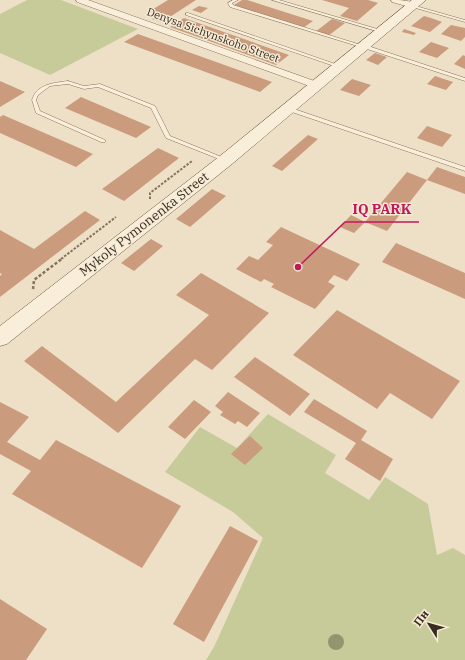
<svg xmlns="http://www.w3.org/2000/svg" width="465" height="660" viewBox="0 0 465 660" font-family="'IBM Plex Serif',serif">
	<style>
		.green { fill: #c7cb9a }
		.building { fill: #cb9b7d }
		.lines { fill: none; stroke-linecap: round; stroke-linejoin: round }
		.lane-casing { stroke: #88725c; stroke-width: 1 }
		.street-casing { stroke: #88725c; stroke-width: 1 }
		.secondary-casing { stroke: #6a533f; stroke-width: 1 }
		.path-far1 { stroke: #88725c; stroke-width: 2; stroke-dasharray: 2.5 1.5; stroke-linecap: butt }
		.path { stroke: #88725c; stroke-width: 2.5; stroke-dasharray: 3 2; stroke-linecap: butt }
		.lane { fill: #f8eed9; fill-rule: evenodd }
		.street { fill: #f8eed9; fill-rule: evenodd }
		.secondary { fill: #f8eed9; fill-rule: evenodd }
		.tree { fill: #94946e }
		.labels { text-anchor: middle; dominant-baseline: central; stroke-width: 3; stroke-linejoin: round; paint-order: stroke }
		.far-street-label { font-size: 11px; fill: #392b1f; stroke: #f5ebd5 }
		.street-label { font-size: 13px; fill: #392b1f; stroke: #f5ebd5 }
		.leader { fill: none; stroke: #c2185b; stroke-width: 1.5 }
		.callout-dot { fill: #c2185b; stroke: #f5ebd5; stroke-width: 1.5 }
		.callout-label { font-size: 14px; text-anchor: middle; font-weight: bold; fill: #c2185b; stroke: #f5ebd5; stroke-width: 3; stroke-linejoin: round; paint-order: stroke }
	</style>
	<rect width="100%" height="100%" fill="#ede0c6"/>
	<path class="green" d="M27,0H61L138,29L50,75L0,53V14Z
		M268,414L336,455L325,473L369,500L385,477L428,504L437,555L453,548L465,555V660H206L214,647L263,538L233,512L165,472L200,427L237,448Z"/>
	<path class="building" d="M168,0H196L162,22L152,19L159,14L150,11Z
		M242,0H247L313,21L303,28L234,5Z
		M322,0H368L378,3L357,21L340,16L349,8Z
		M199,6L208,8L201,13L192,10Z
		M424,16L434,19L442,22L430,32L411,26Z
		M184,18L289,55L276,65L170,27Z
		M332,19L345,23L328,36L315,32Z
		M451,25L465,28V37L461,41L441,34Z
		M404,29L416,33L414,35L402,32Z
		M138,34L272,82L260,92L124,42Z
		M431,42L449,48L437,58L419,52Z
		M375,53L387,57L378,65L366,60Z
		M463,55L465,56V69L454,64Z
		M435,76L453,82L446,90L427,84Z
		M352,79L371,85L359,96L340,90Z
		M0,81L25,92L0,107Z
		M81,97L151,127L136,138L65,108Z
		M3,115L93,154L76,167L0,133V117Z
		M427,126L452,135L442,147L417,138Z
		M308,135L318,139L282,171L272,166Z
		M158,148L179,158L124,201L102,189Z
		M437,167L465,177V194L427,180Z
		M407,172L427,180L387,231L365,222Z
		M212,189L226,196L190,227L176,219Z
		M85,211L100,220L0,297V276L2,274L0,273V230L34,249Z
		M351,215L365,222L354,233L340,227Z
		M281,227L360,264L347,281L334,275L328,282L335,286L315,309L271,287L274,284L264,279L261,282L236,269L249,256L258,260L273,245L266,242Z
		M151,239L163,246L134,271L121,263Z
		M396,243L465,273V299L382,262Z
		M201,273L269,313L212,370L195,359L118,433L24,361L42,346L116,402L209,315L176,295Z
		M337,310L460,381L432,419L390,393L377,409L293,355Z
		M255,357L310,394L290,416L234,377Z
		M228,392L260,413L247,427L238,421L235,424L220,415L223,412L215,406Z
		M314,399L367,431L361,440L393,459L380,481L345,459L356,443L304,412Z
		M194,400L211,412L185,439L168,427Z
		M0,402L29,417L7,442L40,460L56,440L181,506L142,568L12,494L31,471L0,454Z
		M250,436L263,448L245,465L231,454Z
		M230,526L258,541L204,642L173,624Z
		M0,599L47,629L26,660H0Z"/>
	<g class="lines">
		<g class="lane-casing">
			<path id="lane" d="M233,0H238L232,3L233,5L361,45H365L465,78V81L364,48L230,7L228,3Z
				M272,0H279L384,31L380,32Z
				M412,5L465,20V22L412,7Z
				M186,13H188L341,66L337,67L186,15Z
				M68,81L84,86L100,84L155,106L170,136L229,160L228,161H224L166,138L151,108L98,87L84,89L68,84L50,86L38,95L36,100L40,111L105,140V142H101L36,113L32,100C37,84 53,83 68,81Z
				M288,107L465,167V171L286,110V108Z"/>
		</g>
		<g class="street-casing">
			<path id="street" d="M76,0H88L320,83L321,85L320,87H312L77,2Z
				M391,0C400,0 411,0 417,5L413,8L392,2Z"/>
		</g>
		<g class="secondary-casing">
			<path id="secondary" d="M412,0H426L232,164L7,344L0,346V326L220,156Z"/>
		</g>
		<path class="path-far1" d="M150,199V193L192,161
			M61,259L116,217"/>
		<path class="path" d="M33,289L34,280L63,258"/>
		<use href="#lane" class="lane"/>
		<use href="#street" class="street"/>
		<use href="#secondary" class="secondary"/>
	</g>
	<circle class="tree" cx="336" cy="642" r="8"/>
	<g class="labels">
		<g class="far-street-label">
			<text transform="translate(213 35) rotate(20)">Denysa Sichynskoho Street</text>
		</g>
		<g class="street-label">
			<text transform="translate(144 224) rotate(-38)">Mykoly Pymonenka Street</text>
		</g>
	</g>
	<path class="leader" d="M298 267L345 222H419"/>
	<circle class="callout-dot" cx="298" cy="267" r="4"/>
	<g class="callout-label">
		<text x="382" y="214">IQ PARK</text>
	</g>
	<g transform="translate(429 624) rotate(307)" stroke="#f5ebd5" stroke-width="3" paint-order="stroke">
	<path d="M0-3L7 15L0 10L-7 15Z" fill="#392b1f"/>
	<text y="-6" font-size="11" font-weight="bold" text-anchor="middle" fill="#392b1f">Пн</text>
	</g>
</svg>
